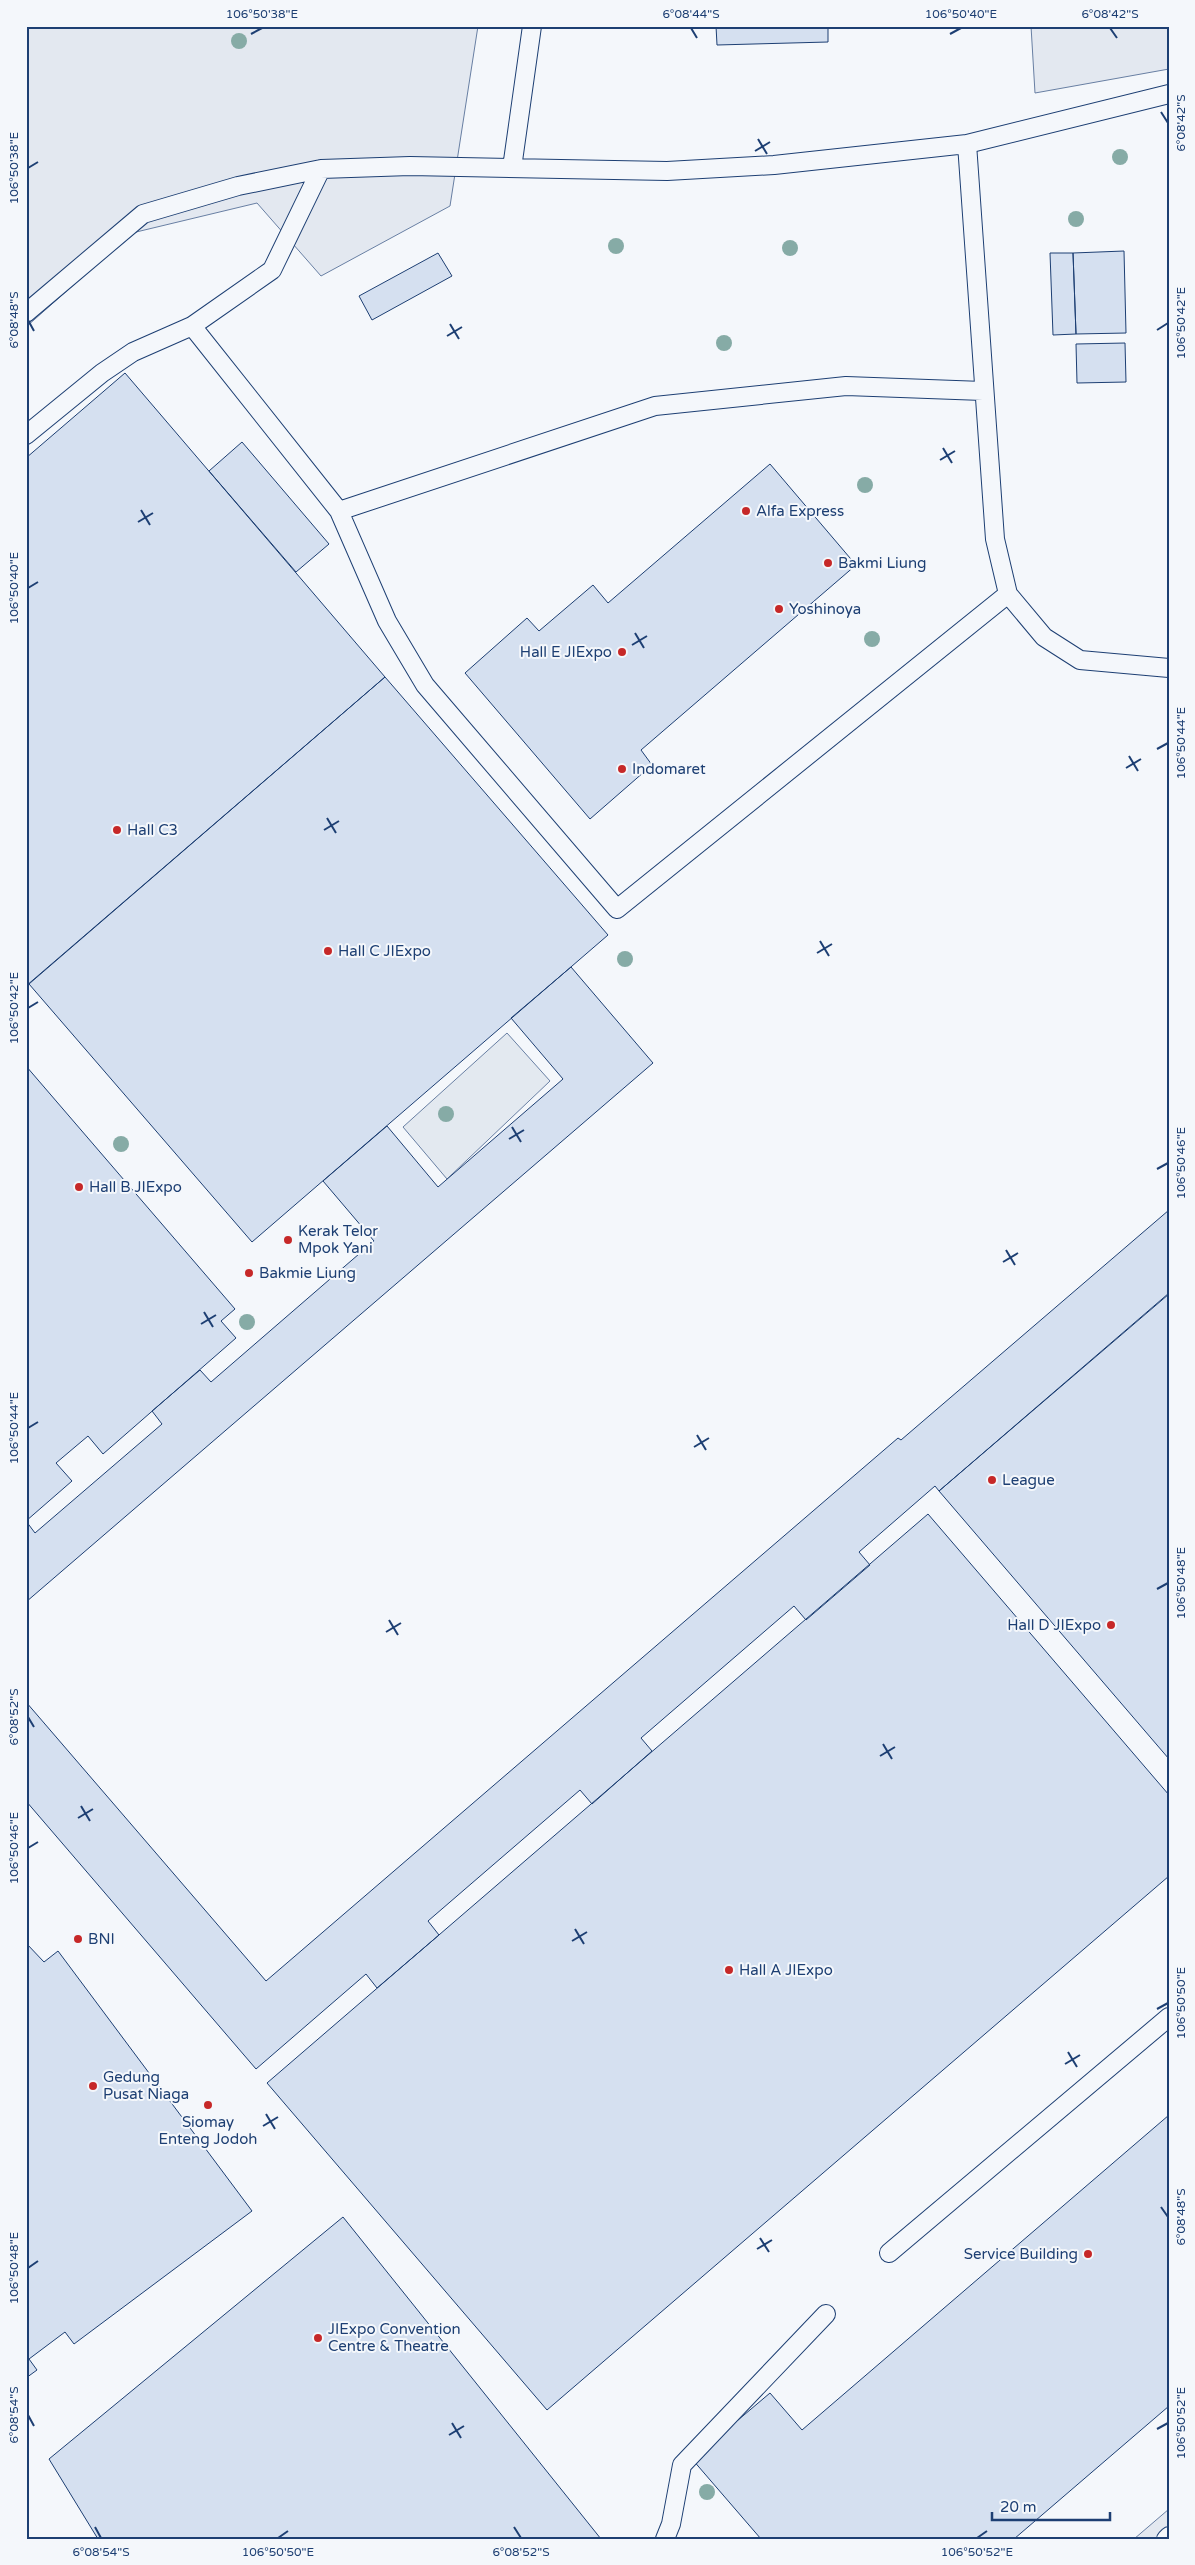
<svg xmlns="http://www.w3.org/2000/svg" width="1195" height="2565" viewBox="0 0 1195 2565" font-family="'Varela Round',sans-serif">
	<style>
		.green { fill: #e3e9f0; stroke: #687fa3 }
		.parking { fill: #e3e8f0; stroke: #687fa3 }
		.building { fill: #d5e0f0; stroke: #1d3f73 }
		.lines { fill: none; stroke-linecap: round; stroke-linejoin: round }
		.service-casing { stroke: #1d3f73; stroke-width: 20 }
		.service { stroke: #f4f7fb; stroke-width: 18 }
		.tree { fill: #86aba6 }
		.ticks { fill: none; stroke: #1d3f73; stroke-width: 2 }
		.poi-dot { fill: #c62828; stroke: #f4f7fb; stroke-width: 2 }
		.labels { text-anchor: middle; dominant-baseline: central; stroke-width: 4; stroke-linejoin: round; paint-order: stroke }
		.poi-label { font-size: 15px; fill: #1d3f73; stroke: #f4f7fb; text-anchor: start }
		.neatline { fill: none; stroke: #1d3f73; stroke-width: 2 }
		.ticks-label { font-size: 12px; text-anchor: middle; fill: #1d3f73 }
	</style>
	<rect width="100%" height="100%" fill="#f4f7fb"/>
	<path class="green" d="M507,1033L550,1081L447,1179L403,1127Z"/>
	<path class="parking" d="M26,26H478L450,206L321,276L257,203L132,233L26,327Z
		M1031,26H1169V69L1035,93Z
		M1169,2509V2539H1134Z"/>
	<path class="building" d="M716,26H828V42L717,45Z
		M1124,251L1126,333L1076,334L1073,253Z
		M438,253L452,276L372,320L359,296Z
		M1050,253H1073L1076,334L1053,335Z
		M1125,343L1126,382L1077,383L1076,344Z
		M125,373L385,677L26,986V458Z
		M242,442L329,544L296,572L209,471Z
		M770,464L856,565L641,750L652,765L590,819L465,673L527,618L539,631L593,585L608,603Z
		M385,677L608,935L252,1242L29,984Z
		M571,967L653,1063L26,1602V1521L35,1533L162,1424L152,1411L200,1370L211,1382L374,1241L323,1181L387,1126L438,1187L563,1079L511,1018Z
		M26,1066L235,1309L221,1321L236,1338L103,1454L88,1436L56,1463L72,1481L26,1521Z
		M1169,1210V1293L939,1491L935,1486L859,1552L870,1565L806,1620L794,1606L641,1738L652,1751L592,1804L580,1790L428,1921L439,1935L377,1988L366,1974L256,2069L26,1801V1702L266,1981L898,1438L901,1440Z
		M1169,1294V1759L939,1491Z
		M928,1514L1169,1795V1876L547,2410L267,2083Z
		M26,1943L44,1962L58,1951L252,2211L74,2344L65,2332L29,2359L37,2370L26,2378Z
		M1169,2115V2406L1014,2539H761L692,2459L770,2393L802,2430Z
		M343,2217L601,2539H98L49,2459Z"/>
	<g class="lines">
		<g class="service-casing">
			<path id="service" d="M967,144L995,539L1008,594L1044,637L1080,660L1169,668
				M512,168L532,26
				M26,313L143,214L238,186L321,169L410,166L667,171L774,165L967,144L1169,94
				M192,326L339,511L387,621L425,685L617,909L1008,594
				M26,435L102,373L133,352L192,326L272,270L321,169
				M339,511L655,406L846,386L983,391
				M889,2253L1169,2017
				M665,2539L671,2524L682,2465L826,2314
				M1166,2539L1169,2536"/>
		</g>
		<use href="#service" class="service"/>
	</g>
	<g class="tree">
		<circle cx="239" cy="41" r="8"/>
		<circle cx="1120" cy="157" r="8"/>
		<circle cx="1076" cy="219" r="8"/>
		<circle cx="616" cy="246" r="8"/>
		<circle cx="790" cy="248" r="8"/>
		<circle cx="724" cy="343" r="8"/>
		<circle cx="865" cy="485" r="8"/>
		<circle cx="872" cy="639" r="8"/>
		<circle cx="625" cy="959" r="8"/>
		<circle cx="446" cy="1114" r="8"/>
		<circle cx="121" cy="1144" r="8"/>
		<circle cx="247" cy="1322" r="8"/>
		<circle cx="707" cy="2492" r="8"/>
	</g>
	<path class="ticks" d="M691,28L697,38M1110,28L1117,38M251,34L262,28M950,34L961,28M1161,112L1168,123M758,139L767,154M755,151L770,142M28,168L38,162M28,320L34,331M450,324L459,339M1157,330L1168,323M447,336L462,327M943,448L952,463M940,460L955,451M141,510L150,525M138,522L153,513M28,588L38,582M635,633L644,648M632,645L647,636M1157,749L1168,743M1129,756L1138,771M1126,768L1141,759M327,818L336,833M324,830L339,821M820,941L829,956M817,953L832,944M28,1008L38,1002M512,1127L521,1142M509,1139L524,1130M1157,1169L1168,1163M1006,1250L1015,1265M1003,1262L1018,1253M204,1312L213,1327M201,1324L216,1315M28,1428L38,1422M697,1435L706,1450M694,1447L709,1438M1157,1589L1168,1583M389,1620L398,1635M386,1632L401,1623M28,1717L34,1727M883,1744L892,1759M880,1756L895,1747M81,1806L90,1821M78,1818L93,1809M28,1848L38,1842M575,1929L584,1944M572,1941L587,1932M1157,2009L1168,2003M1068,2052L1077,2067M1065,2064L1080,2055M266,2114L275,2129M263,2126L278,2117M1161,2207L1168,2217M760,2238L769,2252M757,2249L772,2240M28,2268L38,2261M28,2415L34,2426M452,2423L461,2438M1157,2429L1168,2423M449,2435L464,2426M95,2527L101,2538M514,2527L521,2538M278,2538L288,2531M977,2538L987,2531"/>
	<g class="poi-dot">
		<circle cx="746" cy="511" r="5"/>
		<circle cx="828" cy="563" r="5"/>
		<circle cx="779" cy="609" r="5"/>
		<circle cx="622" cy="652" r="5"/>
		<circle cx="622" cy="769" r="5"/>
		<circle cx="117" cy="830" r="5"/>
		<circle cx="328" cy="951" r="5"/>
		<circle cx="79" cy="1187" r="5"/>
		<circle cx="288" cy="1240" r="5"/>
		<circle cx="249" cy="1273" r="5"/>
		<circle cx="992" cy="1480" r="5"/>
		<circle cx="1111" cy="1625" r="5"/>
		<circle cx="78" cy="1939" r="5"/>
		<circle cx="729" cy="1970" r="5"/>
		<circle cx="93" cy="2086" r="5"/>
		<circle cx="208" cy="2105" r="5"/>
		<circle cx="1088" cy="2254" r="5"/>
		<circle cx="318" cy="2338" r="5"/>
	</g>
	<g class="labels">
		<g class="poi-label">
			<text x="756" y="511">Alfa Express</text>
			<text x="838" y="563">Bakmi Liung</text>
			<text x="789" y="609">Yoshinoya</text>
			<text x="612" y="652" text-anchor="end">Hall E JIExpo</text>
			<text x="632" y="769">Indomaret</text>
			<text x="127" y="830">Hall C3</text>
			<text x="338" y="951">Hall C JIExpo</text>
			<text x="89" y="1187">Hall B JIExpo</text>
			<text x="298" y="1231">Kerak Telor<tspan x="298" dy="17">Mpok Yani</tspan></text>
			<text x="259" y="1273">Bakmie Liung</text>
			<text x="1002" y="1480">League</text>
			<text x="1101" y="1625" text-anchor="end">Hall D JIExpo</text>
			<text x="88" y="1939">BNI</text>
			<text x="739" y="1970">Hall A JIExpo</text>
			<text x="103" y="2077">Gedung<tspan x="103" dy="17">Pusat Niaga</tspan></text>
			<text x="208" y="2122" text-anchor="middle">Siomay<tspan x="208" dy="17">Enteng Jodoh</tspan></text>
			<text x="1078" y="2254" text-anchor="end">Service Building</text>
			<text x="328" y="2329">JIExpo Convention<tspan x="328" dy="17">Centre &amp; Theatre</tspan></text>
		</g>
	</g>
	<rect width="1195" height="2565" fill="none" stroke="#f4f7fb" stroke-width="55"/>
	<path d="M992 2512v8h118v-8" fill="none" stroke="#1d3f73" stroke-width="2.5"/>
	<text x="1000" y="2512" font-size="15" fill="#1d3f73" stroke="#f4f7fb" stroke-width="4" paint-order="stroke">20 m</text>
	<rect x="28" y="28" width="1140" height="2510" class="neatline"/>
	<g class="ticks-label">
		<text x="262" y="18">106°50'38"E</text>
		<text x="691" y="18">6°08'44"S</text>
		<text x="961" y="18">106°50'40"E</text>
		<text x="1110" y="18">6°08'42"S</text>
		<text transform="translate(1181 123) rotate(-90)" y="4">6°08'42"S</text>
		<text transform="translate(14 168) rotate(-90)" y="4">106°50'38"E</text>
		<text transform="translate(14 320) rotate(-90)" y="4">6°08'48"S</text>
		<text transform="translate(1181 323) rotate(-90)" y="4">106°50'42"E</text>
		<text transform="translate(14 588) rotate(-90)" y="4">106°50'40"E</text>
		<text transform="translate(1181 743) rotate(-90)" y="4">106°50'44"E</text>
		<text transform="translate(14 1008) rotate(-90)" y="4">106°50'42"E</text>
		<text transform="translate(1181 1163) rotate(-90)" y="4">106°50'46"E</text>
		<text transform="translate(14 1428) rotate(-90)" y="4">106°50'44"E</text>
		<text transform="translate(1181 1583) rotate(-90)" y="4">106°50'48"E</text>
		<text transform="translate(14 1717) rotate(-90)" y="4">6°08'52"S</text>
		<text transform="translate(14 1848) rotate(-90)" y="4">106°50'46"E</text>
		<text transform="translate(1181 2003) rotate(-90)" y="4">106°50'50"E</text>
		<text transform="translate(1181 2217) rotate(-90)" y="4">6°08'48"S</text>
		<text transform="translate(14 2268) rotate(-90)" y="4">106°50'48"E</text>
		<text transform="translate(14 2415) rotate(-90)" y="4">6°08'54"S</text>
		<text transform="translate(1181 2423) rotate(-90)" y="4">106°50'52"E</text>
		<text x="101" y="2556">6°08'54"S</text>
		<text x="278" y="2556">106°50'50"E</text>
		<text x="521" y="2556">6°08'52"S</text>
		<text x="977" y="2556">106°50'52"E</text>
	</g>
</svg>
